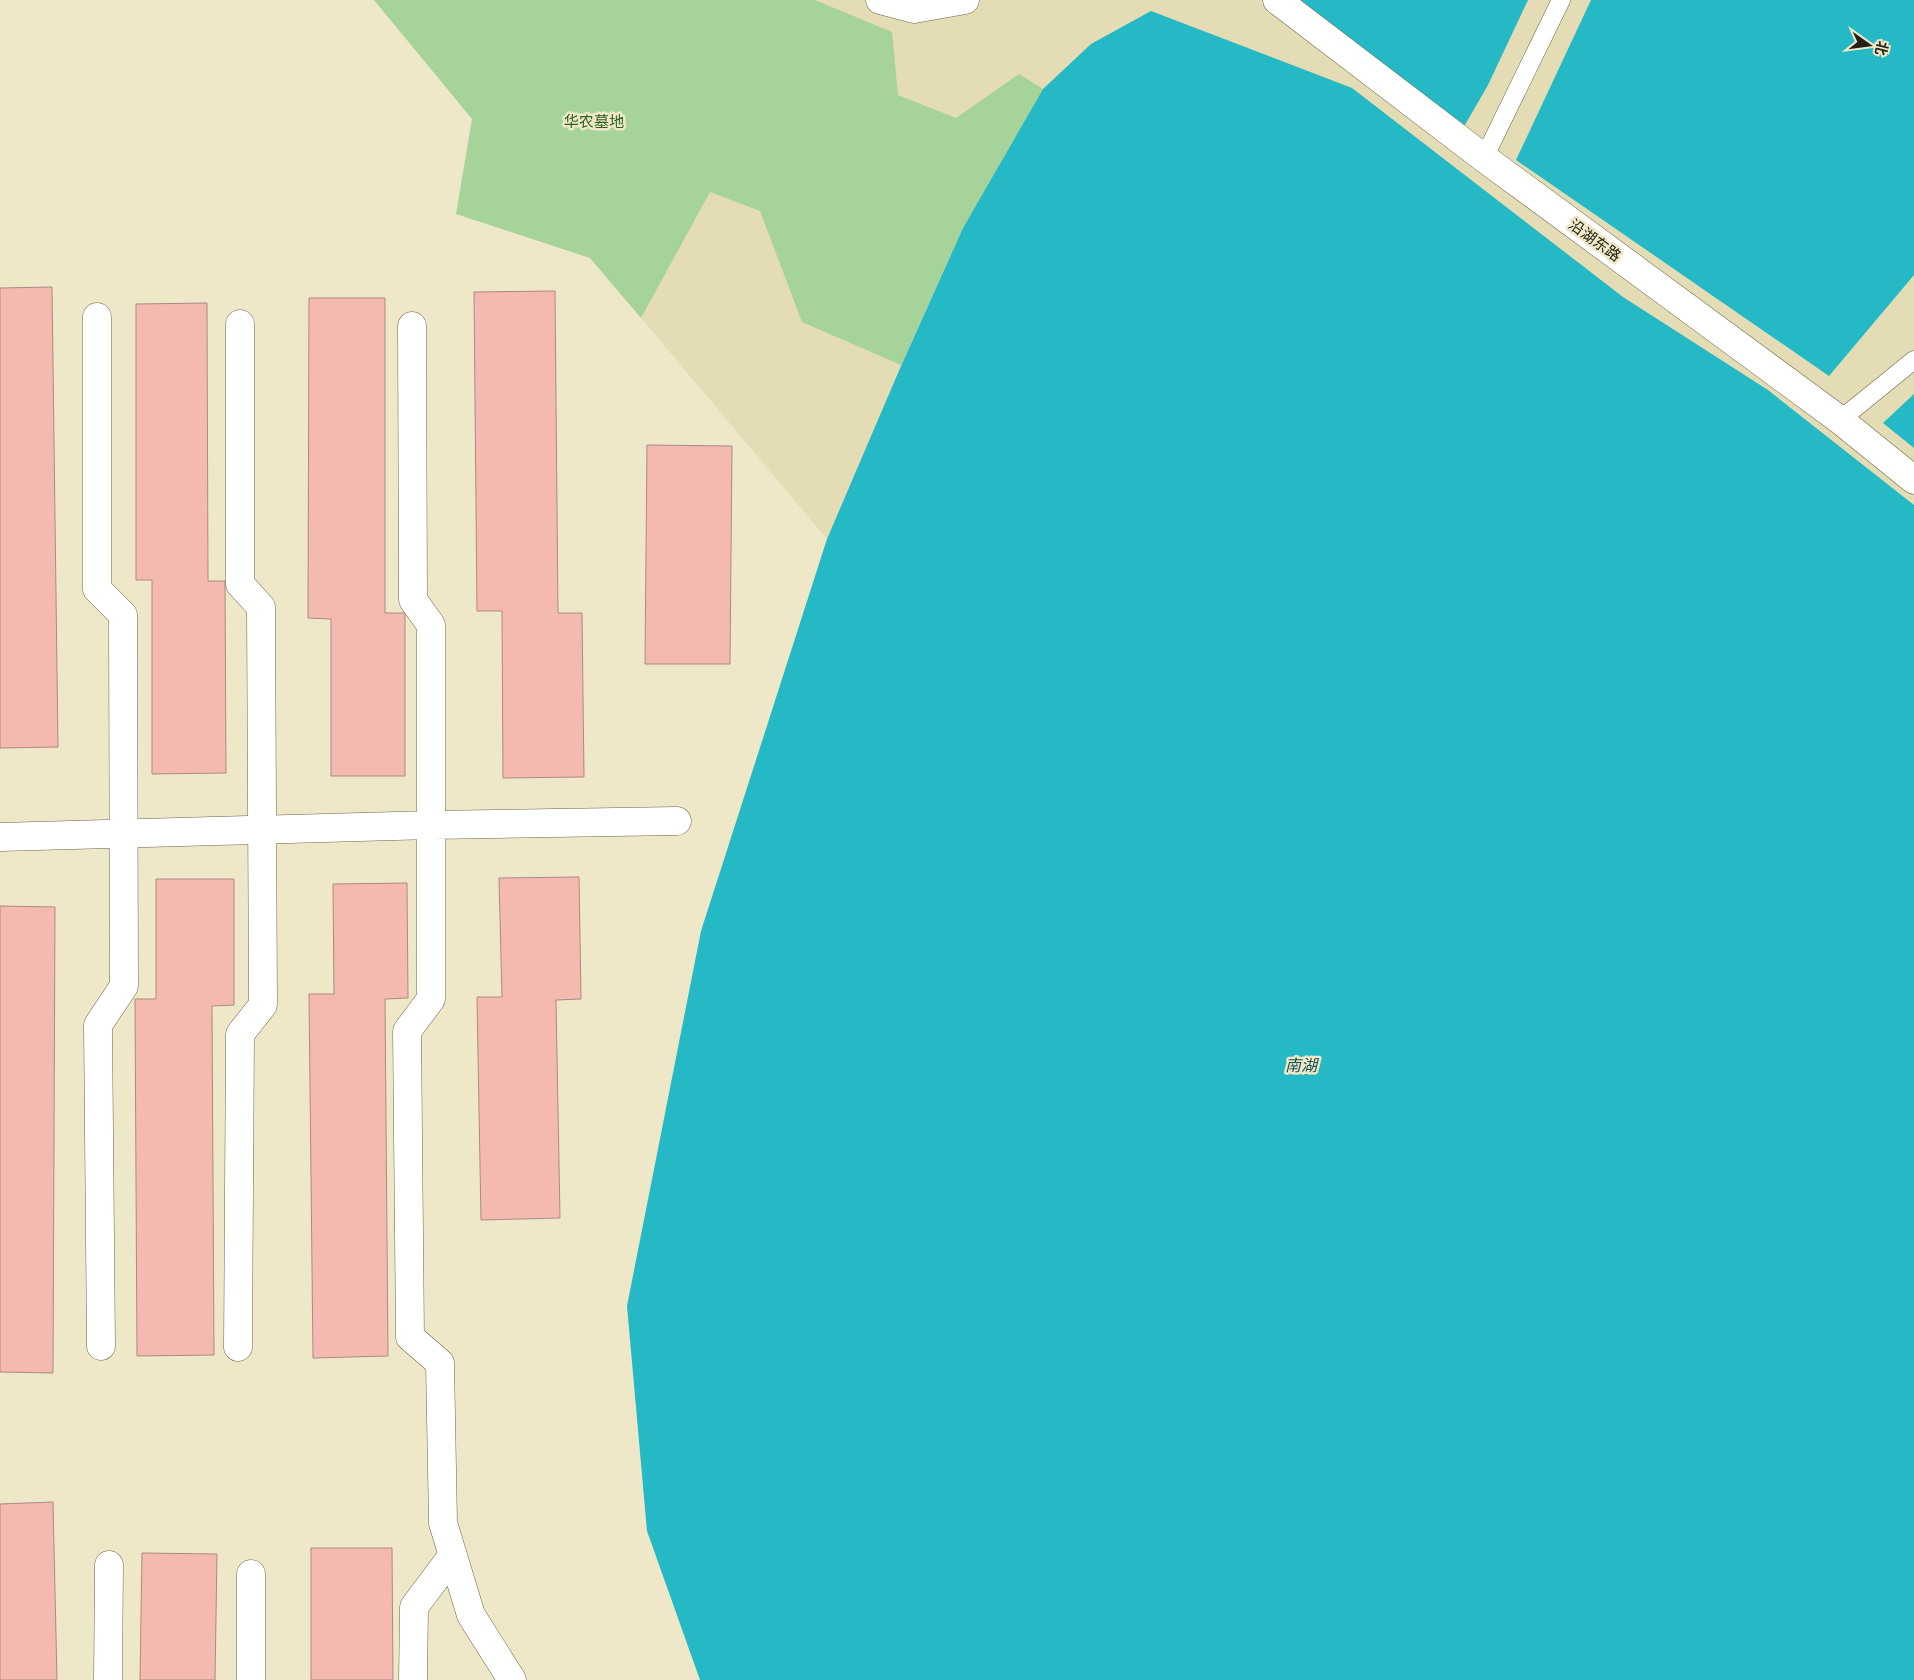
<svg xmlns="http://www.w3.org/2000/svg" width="1914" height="1680" viewBox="0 0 1914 1680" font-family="'Archivo Narrow','Noto Sans SC',sans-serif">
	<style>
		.built { fill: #e4dcb5 }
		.green { fill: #a5d39a }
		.water { fill: #24b9c4 }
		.building { fill: #f4bab0; stroke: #ab8a84 }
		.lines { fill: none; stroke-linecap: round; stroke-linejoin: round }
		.service-casing { stroke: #6c664a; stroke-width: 19 }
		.minor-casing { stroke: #6c664a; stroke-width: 29 }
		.service { stroke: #fff; stroke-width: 18 }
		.minor { stroke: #fff; stroke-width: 28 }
		.labels { text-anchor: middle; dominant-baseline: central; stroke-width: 5; stroke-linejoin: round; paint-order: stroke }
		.park-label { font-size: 15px; fill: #2c631e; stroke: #eee7c8 }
		.street-label { font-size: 15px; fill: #232014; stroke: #eee7c8 }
		.water-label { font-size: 16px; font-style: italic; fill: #154f54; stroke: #eee7c8 }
	</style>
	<rect width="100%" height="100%" fill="#eee7c8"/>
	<path class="built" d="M374,0H1914V505L1768,390L1623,297L963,228L901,366L827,539Z"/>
	<path class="green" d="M374,0H815L892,32L898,95L956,118L1019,74L1043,89L963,228L901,365L802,322L760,211L710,192L641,318L590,258L456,214L472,119Z"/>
	<path class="water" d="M1295,0H1528L1488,85L1462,130Z
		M1591,0H1914V275L1829,376L1516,160Z
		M1151,11L1352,88L1623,297L1768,390L1914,505V1680H700L647,1531L627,1306L701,931L827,539L901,366L963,228L1043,89L1091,44Z
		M1914,394V448L1883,423Z"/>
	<path class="building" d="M52,287L58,747L0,748V288Z
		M555,291L558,613H582L584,777L503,778L502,611H477L474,292Z
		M309,298H385V613H405V776H331V619L308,618Z
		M207,303L208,581H225L226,773L152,774V580H136V304Z
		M647,445L732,446L730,664H645Z
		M579,877L581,999L556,1000L560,1218L481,1220L477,997H502L499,878Z
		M156,879H234V1005L212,1006L214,1355L137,1356L135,999H156Z
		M407,883L408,998L385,999L388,1356L313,1358L309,994H334L333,884Z
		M0,906L55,907L53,1373L0,1372Z
		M53,1502L57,1680H0V1504Z
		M311,1548H392L393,1680H311Z
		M142,1553L217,1554L215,1680H140Z"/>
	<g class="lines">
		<g class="service-casing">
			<path id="service" d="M1484,158L1561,0
				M1840,420L1914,360"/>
		</g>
		<g class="minor-casing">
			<path id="minor" d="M880,0L914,9L965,0
				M1277,0L1484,158L1840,420L1914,480
				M97,317V589L123,615L124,986L98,1025L101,1346
				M412,326L413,600L431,625V999L407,1031L410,1337L440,1363L443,1523L471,1615L512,1680
				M0,837L431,825L677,821
				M238,1347L240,1034L263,1005L261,607L240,584V324
				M108,1680L109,1565
				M251,1680V1574
				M413,1680L414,1607L453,1555"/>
		</g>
		<use href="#service" class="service"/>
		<use href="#minor" class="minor"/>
	</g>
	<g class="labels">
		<g class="park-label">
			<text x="594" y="121">华农墓地</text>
		</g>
		<g class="street-label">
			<text transform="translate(1595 240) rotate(36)">沿湖东路</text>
		</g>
		<g class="water-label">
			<text x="1301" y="1065">南湖</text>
		</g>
	</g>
	<g transform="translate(1869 45) rotate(104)" stroke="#eee7c8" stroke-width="4" paint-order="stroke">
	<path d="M0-4L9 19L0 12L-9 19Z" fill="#232014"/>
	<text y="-8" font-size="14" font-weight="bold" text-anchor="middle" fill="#232014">北</text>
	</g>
</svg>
